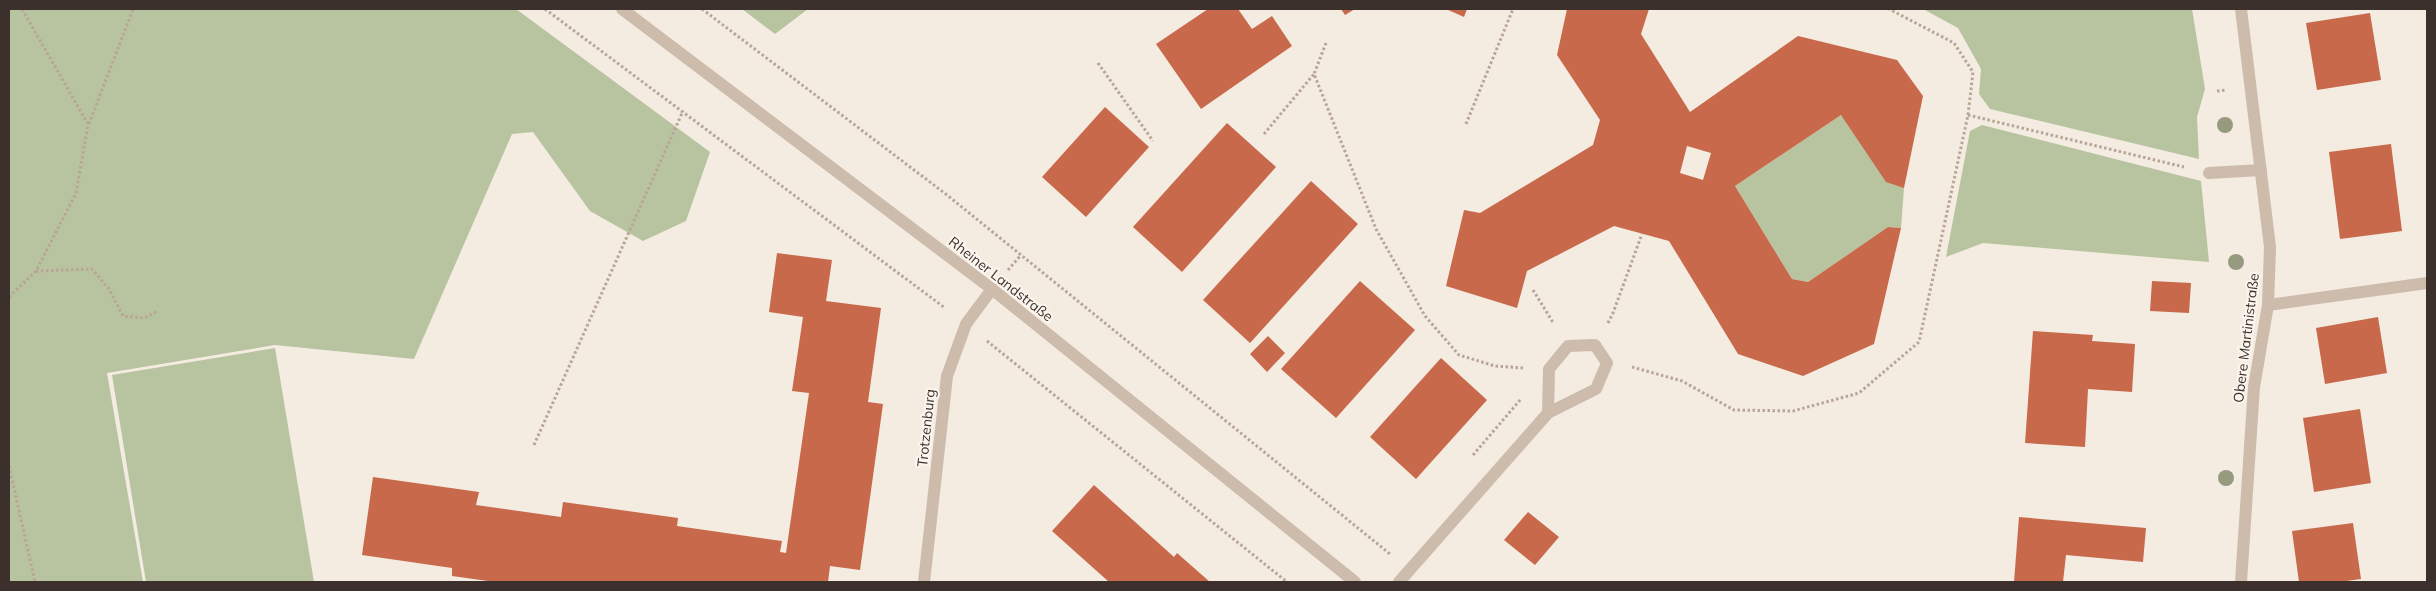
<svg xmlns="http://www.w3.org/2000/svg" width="2436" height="591" viewBox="0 0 2436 591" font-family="Mulish,sans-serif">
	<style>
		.green { fill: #b8c4a0 }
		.building { fill: #c8694b; fill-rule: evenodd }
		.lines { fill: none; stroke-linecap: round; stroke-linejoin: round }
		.path { stroke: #b9a596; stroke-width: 3; stroke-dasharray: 2.5 2.5; stroke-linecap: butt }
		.minor { stroke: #cdbbac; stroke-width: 12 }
		.tree { fill: #969b7f }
		.labels { text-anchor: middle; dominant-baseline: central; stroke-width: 4.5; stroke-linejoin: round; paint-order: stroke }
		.street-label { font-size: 14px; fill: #3b302b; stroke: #fbf5ee }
	</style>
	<rect width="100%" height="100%" fill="#f4ebe1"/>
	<path class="green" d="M9,9H516L710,152L686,221L643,241L590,211L533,132L512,134L414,359L275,345L107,373L143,582H9Z
		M742,9H808L775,34Z
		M1923,9H2192L2205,89L2197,117L2199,159L1990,109L1979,94L1981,69L1958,28Z
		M1841,115L1904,188L1901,228L1888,227L1808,282L1792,279L1735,186Z
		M1982,125L2201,181L2209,262L1983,243L1946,257L1970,131Z
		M275,348L314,582H146L112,375Z"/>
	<path class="building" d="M1208,9H1238L1252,29L1272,16L1292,46L1201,109L1156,44Z
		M1341,9H1355L1345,15Z
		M1446,9H1467L1464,17Z
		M1567,9H1649L1641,34L1690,112L1798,36L1897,60L1923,96L1904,188L1886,182L1841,115L1735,186L1792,279L1808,282L1888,227L1901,228L1874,344L1803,376L1738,354L1669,241L1614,226L1527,271L1517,308L1446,286L1464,210L1480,213L1593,145L1600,120L1557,55ZM1687,146L1711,153L1703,180L1680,173Z
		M2370,13L2381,80L2317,90L2306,23Z
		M1105,107L1149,147L1086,217L1042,177Z
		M1227,123L1276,167L1182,272L1133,227Z
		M2391,144L2402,231L2340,239L2329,152Z
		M1311,181L1358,224L1250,343L1203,300Z
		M777,253L832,260L826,301L881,308L868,402L883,404L860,570L830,566L828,582H495L452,576V568L362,555L373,477L479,492L476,505L561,517L563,502L678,518L677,526L782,541L780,552L786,553L809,393L792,391L803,317L769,312Z
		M1360,281L1415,330L1336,418L1281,369Z
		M2152,281L2191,283L2189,313L2150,311Z
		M2378,317L2387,373L2325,384L2316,328Z
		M2033,331L2093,335L2092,341L2135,344L2132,392L2088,389L2085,447L2025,443Z
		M1268,336L1285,353L1267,372L1250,354Z
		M1441,358L1487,400L1416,479L1370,437Z
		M2360,409L2371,483L2314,492L2303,418Z
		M1094,485L1174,557L1177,553L1210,582H1109L1052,531Z
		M1528,512L1559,537L1535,565L1504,540Z
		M2019,517L2146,528L2143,562L2066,555L2063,582H2014Z
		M2353,523L2361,579L2339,582H2299L2292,531Z"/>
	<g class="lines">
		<path class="path" d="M545,9L945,308
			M702,9L947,195L1390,554
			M1326,43L1314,74L1376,229L1425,316L1459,355L1495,366L1523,368
			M1098,63L1153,141
			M2217,91L2226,90
			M1968,115L2184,167
			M89,124L133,9
			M1466,124L1513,9
			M1264,134L1314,74
			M1008,270L1021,255
			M36,271L92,269L109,289L123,316L144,318L158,311
			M1533,290L1554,324
			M9,297L36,271L76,193L88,124L22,9
			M1608,323L1613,313L1642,234
			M987,341L1287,582
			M1632,367L1682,381L1734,410L1793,411L1859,393L1919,342L1968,115L1973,72L1954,43L1889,9
			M534,445L683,111
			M1473,455L1521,399
			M9,466L35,582"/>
		<path class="minor" d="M622,9L992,289L1355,582
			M2241,9L2270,247L2268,305L2254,387L2241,582
			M2209,173L2261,170
			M2268,305L2427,283
			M924,582L947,376L966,324L992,289
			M1399,582L1548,413L1596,389L1607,363L1595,345L1568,346L1549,369L1548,413"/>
	</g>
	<g class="tree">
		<circle cx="2225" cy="125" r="8"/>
		<circle cx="2236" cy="262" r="8"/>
		<circle cx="2226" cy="478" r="8"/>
	</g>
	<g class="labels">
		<g class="street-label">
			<text transform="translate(1001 279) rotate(38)">Rheiner Landstraße</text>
			<text transform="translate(2246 338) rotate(-83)">Obere Martinistraße</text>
			<text transform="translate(926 428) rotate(-84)">Trotzenburg</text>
		</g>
	</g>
	<rect width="2436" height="591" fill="none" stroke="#3b302b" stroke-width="20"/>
</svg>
